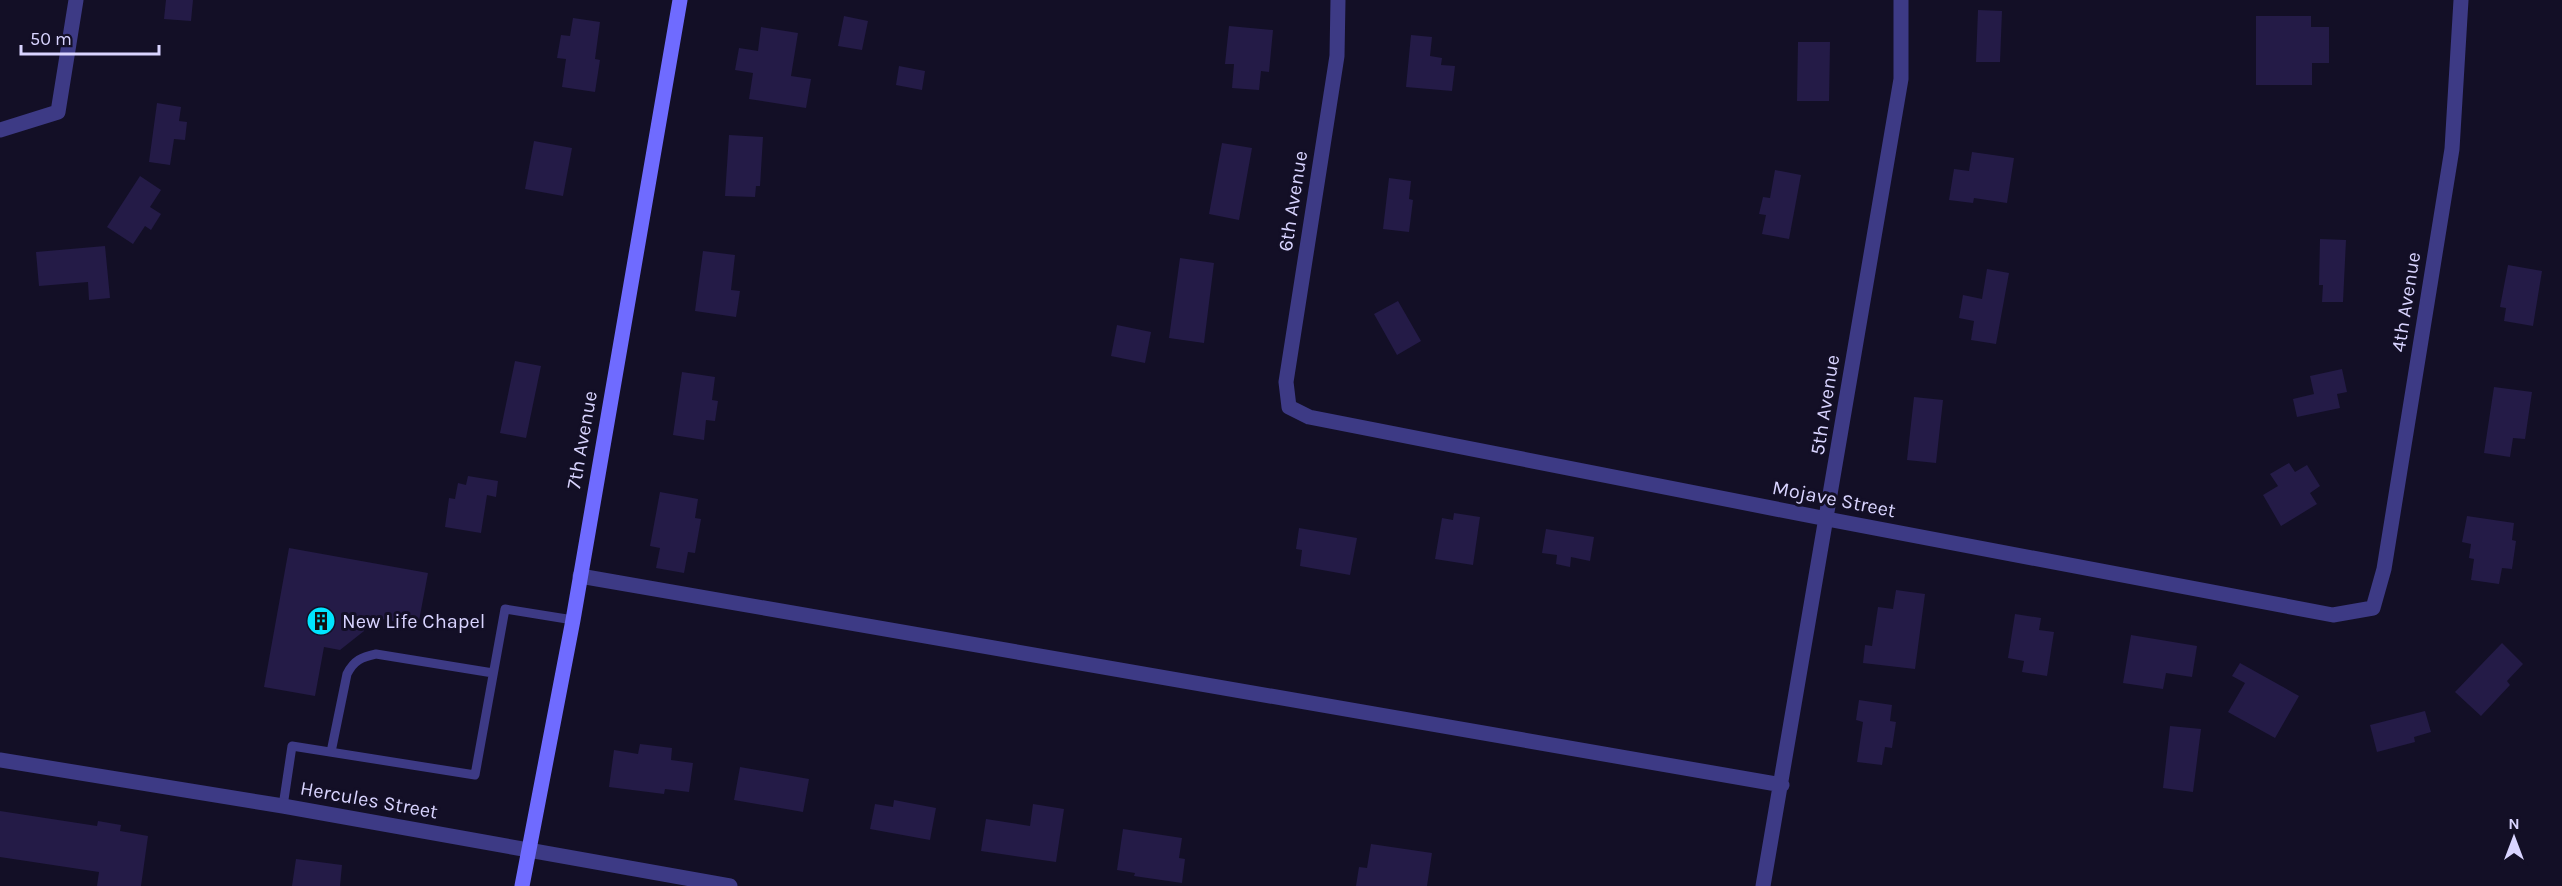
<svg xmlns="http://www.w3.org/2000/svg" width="2562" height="886" viewBox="0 0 2562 886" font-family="Karla,sans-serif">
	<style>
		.building { fill: #241b47 }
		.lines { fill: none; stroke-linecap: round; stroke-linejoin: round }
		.lane { stroke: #3d3a85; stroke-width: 9 }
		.street { stroke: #3d3a85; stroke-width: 15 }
		.secondary { stroke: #6f6bff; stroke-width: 15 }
		.labels { text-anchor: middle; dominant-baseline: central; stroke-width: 6; stroke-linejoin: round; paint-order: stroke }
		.street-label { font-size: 20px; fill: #d9d4ff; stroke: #130f26 }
		.poi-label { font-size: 20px; fill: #d9d4ff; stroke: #130f26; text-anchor: start }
	</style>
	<rect width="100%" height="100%" fill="#130f26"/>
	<path class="building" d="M166,0H193L191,21L164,19Z
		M1978,10L2002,11L2000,62H1976Z
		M844,16L868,21L862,50L838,46Z
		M2256,16H2311V27H2329V63H2312V85H2256Z
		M573,18L600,22L595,59L600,60L595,92L562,87L566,59L557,58L561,35L570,36Z
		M1229,26L1273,30L1269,72L1261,71L1259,90L1232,88L1234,64H1225Z
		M761,27L798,33L791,76L811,79L806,108L749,99L753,73L735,70L739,48L758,51Z
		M1411,35L1432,37L1430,56L1442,58L1441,65L1455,66L1452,91L1406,87Z
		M1798,42H1830L1829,101H1797Z
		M899,66L925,71L922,90L896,85Z
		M157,103L181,107L179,121L187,122L185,140L174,139L170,165L149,162Z
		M729,135L763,137L760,186H756L755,197L725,196Z
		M534,141L572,148L563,196L525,189Z
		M1222,143L1252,148L1239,220L1209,214Z
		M1972,152L2014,158L2007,203L1974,198L1973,203L1949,200L1954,169L1969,171Z
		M1775,170L1801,175L1789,239L1762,234L1766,215L1759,214L1763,197L1770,198Z
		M140,176L161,190L150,207L161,214L151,230L145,226L133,244L107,227Z
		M1389,178L1411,181L1409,199L1413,200L1409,232L1383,229Z
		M2320,239L2346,240L2343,302H2322L2323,285H2319Z
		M105,246L110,298L89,300L88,282L39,286L36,252Z
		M703,251L735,255L731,290L740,291L736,317L695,311Z
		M1180,258L1214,263L1204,343L1169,338Z
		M2508,265L2542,271L2533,326L2504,321L2506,308L2500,307Z
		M1987,269L2009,273L1996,344L1971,340L1974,321L1959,318L1963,295L1982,299Z
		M1398,301L1421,341L1397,355L1374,314Z
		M1117,325L1151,332L1145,363L1111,356Z
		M515,361L541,366L526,438L500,433Z
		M2342,369L2347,392L2337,394L2340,408L2297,417L2293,399L2314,394L2310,376Z
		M682,372L715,377L712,400L718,401L715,421L706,420L704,440L673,435Z
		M2494,387L2532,392L2525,439L2513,438L2510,457L2484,453Z
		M1914,397L1943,400L1936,463L1907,460Z
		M2289,463L2295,472L2307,465L2320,486L2310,493L2317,504L2281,526L2263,495L2278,486L2270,474Z
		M468,476L498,481L496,497L487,495L481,533L445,527L449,498L455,499L458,483L466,485Z
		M660,492L698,499L695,518L701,519L695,553L688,552L684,573L656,568L660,548L650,546Z
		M1454,513L1480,517L1473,565L1435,559L1442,518L1453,520Z
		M2467,516L2514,523L2512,540L2516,541L2512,569L2502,568L2499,584L2471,580L2474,559L2469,558L2471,544L2462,542Z
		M1299,528L1357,538L1350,575L1300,566L1302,550L1296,549Z
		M1546,529L1594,537L1590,561L1571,557L1570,567L1556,564L1557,555L1542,553Z
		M289,548L428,573L418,626L367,616L364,631L340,650L324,647L315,696L264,687Z
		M1896,590L1925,594L1915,669L1863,663L1865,645L1872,646L1878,607L1893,609Z
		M2015,614L2041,618L2039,630L2054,632L2047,676L2022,672L2024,661L2008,658Z
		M2131,635L2197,646L2192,677L2166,673L2163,689L2123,683Z
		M2502,643L2523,664L2507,681L2510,685L2481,716L2455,692Z
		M2240,663L2299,696L2275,738L2228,712L2245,683L2232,676Z
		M1859,700L1892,705L1890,721L1896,722L1892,748L1885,747L1882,765L1857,762L1863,722L1856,720Z
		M2425,711L2431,732L2414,737L2415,742L2377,752L2370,725Z
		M2170,726L2201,729L2193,792L2163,788Z
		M640,744L672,748L671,760L693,763L689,792L665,789L664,794L609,787L614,750L638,754Z
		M740,767L809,779L803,812L734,800Z
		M894,800L936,808L930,840L870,829L875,804L893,807Z
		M1033,804L1064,809L1056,862L981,851L986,819L1030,826Z
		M0,811L97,826L98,821L121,825L120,831L148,836L141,886H97L99,872L0,857Z
		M1123,829L1182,838L1179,858L1185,859L1182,883L1134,876L1135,873L1117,870Z
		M1371,844L1432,853L1427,886H1356L1359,867L1367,868Z
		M296,859L342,865L340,886H292Z"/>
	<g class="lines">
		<path class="lane" d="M331,752L347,674C354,660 362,657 376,654L493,673
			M283,806L292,746L475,775L505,609L573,620"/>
		<path class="street" d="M1338,0L1337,56L1286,382L1289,407L1309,417L1827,519L2333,615L2373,608L2384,569L2452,149L2461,0
			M0,130L58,112L76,0
			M580,576L1782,785
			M0,760L283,806L730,886
			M1763,886L1901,79V0"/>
		<path class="secondary" d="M522,886L573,620L680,0"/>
	</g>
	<defs>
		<g id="building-disc" transform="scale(1.5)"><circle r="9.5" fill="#00e5ff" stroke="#130f26"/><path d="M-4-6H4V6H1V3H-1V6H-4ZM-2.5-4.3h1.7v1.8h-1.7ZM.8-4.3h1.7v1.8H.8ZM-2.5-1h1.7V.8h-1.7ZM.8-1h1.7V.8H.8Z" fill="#111"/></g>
	</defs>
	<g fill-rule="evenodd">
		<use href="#building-disc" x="321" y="621"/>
	</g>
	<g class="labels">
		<g class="street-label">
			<text transform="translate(1293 201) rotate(-81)">6th Avenue</text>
			<text transform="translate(2406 302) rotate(-81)">4th Avenue</text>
			<text transform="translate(1825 405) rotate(-81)">5th Avenue</text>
			<text transform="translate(582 440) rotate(-80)">7th Avenue</text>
			<text transform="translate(1834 499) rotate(11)">Mojave Street</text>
			<text transform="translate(369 800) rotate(10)">Hercules Street</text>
		</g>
		<g class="poi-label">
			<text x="342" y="621">New Life Chapel</text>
		</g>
	</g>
	<g transform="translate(2514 838)" stroke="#130f26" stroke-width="4.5" paint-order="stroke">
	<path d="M0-4.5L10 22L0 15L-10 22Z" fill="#d9d4ff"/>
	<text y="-9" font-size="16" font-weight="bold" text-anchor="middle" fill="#d9d4ff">N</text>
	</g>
	<path d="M21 45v9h138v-9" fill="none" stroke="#d9d4ff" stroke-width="3"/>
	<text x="30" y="45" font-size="18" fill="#d9d4ff" stroke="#130f26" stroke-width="4.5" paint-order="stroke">50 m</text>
</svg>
